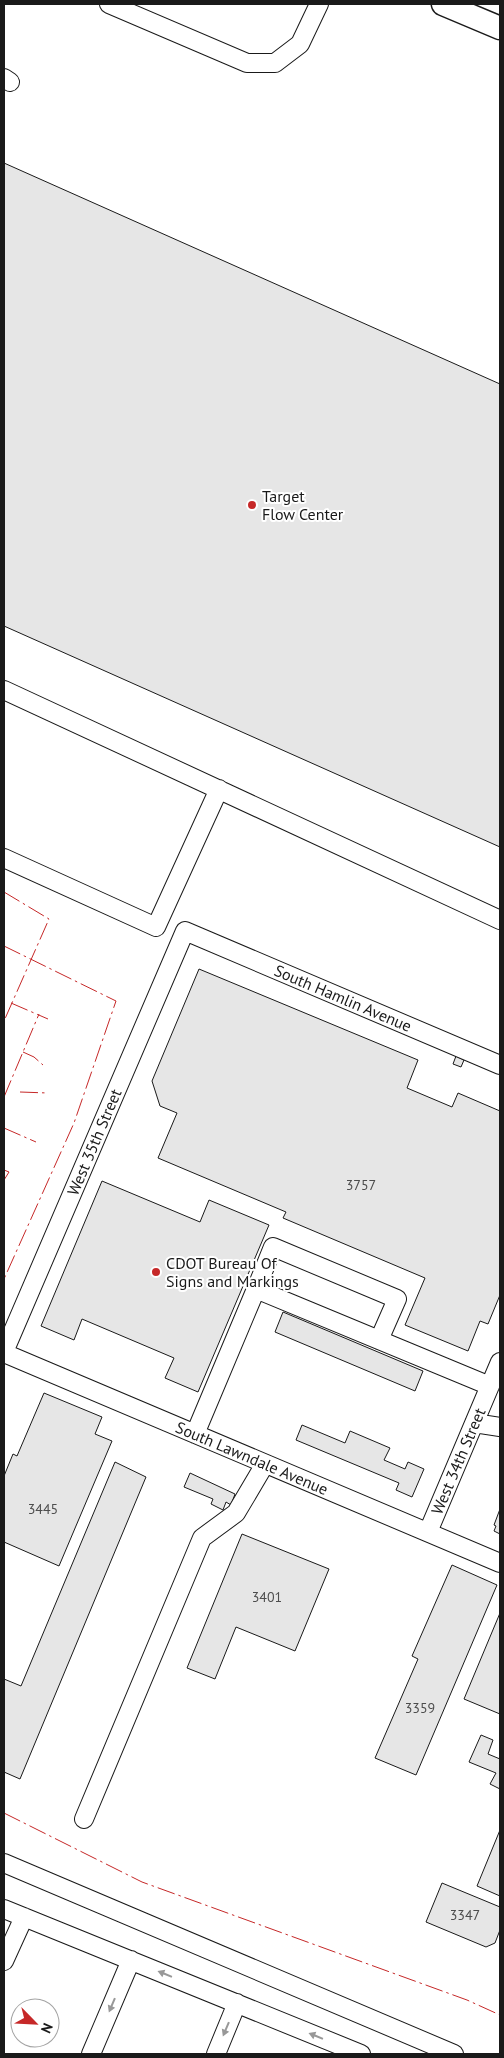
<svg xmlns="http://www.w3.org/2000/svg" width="504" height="2058" viewBox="0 0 504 2058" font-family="'PT Sans',sans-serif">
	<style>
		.building { fill: #e6e6e6; stroke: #1a1a1a }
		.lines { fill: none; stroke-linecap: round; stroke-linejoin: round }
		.minor-casing { stroke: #1a1a1a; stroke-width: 20 }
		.major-casing { stroke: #1a1a1a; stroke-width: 25 }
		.minor { stroke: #fff; stroke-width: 18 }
		.major { stroke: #fff; stroke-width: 22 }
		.power { stroke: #c62828; stroke-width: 1; stroke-dasharray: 18 4 2.5 4; stroke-linecap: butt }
		.oneway { fill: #989898 }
		.poi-dot { fill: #c62828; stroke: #fff; stroke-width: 2 }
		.labels { text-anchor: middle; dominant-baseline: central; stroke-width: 4; stroke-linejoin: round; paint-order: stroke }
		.number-label { font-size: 14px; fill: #4d4d4d }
		.poi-label { font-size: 16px; fill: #1a1a1a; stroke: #fff; text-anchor: start }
		.street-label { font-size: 16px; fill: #1a1a1a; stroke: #fff }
	</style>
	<rect width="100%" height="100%" fill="#fff"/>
	<path class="building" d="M4,163L500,384V847L4,626Z
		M199,969L418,1060L407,1088L452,1107L458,1093L500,1111V1295L488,1324L480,1321L468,1351L405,1325L425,1278L283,1218L286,1212L158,1158L177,1113L160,1106L152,1081Z
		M456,1056L464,1060L461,1067L453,1064Z
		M102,1181L200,1222L209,1200L269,1225L198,1392L165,1378L174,1358L82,1319L74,1340L41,1326Z
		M283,1312L423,1371L415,1391L275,1332Z
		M44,1393L102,1417L95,1434L112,1441L59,1566L4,1542V1476L13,1454L17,1456Z
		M302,1425L345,1443L350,1431L390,1448L384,1460L405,1469L408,1462L424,1469L412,1497L396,1490L399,1483L296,1440Z
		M115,1462L146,1477L20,1779L4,1772V1679L21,1686Z
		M190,1473L235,1494L231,1505L226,1502L223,1510L211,1504L213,1499L184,1487Z
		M500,1509V1534L494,1531L496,1526L494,1525Z
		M242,1534L329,1569L295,1651L236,1627L215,1679L187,1668Z
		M452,1565L497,1585L416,1775L375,1758L418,1659L412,1656Z
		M500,1613V1714L464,1699Z
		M481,1735L493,1740L488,1754L500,1759V1789L490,1784L496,1773L469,1762Z
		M500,1830V1896L477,1886Z
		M442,1883L500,1907V1930L495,1943L486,1947L426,1922Z"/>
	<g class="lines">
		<g class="minor-casing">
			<path id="minor" d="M109,4L247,63H275L300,44L319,4
				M4,78L10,82
				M4,690L500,920
				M4,858L156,927L219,789
				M256,1289L273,1247L397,1299L379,1340
				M4,1352L185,931L500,1065
				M4,1353L500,1563
				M474,1423L500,1427
				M195,1434L256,1289L490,1386
				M428,1532L500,1362
				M84,1819L202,1538L236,1513L265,1464
				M4,1863L454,2054
				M4,1909L361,2054
				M4,1961L24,1917
				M91,2054L131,1960
				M216,2054L237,2003"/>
		</g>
		<g class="major-casing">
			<path id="major" d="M443,4L500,28"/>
		</g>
		<use href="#minor" class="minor"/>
		<use href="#major" class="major"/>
		<path class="power" d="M4,892L49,919L4,1021
			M4,946L116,1001L74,1123L4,1279
			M11,1003L48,1019
			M23,1052L34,1057L43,1065
			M20,1092L48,1093
			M4,1097L39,1014
			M4,1128L36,1142
			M4,1170L9,1172L4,1180
			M4,1813L142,1882L467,2000L500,2015"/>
	</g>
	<defs><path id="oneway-solid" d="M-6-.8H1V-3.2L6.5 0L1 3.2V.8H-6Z" transform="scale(1.25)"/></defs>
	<g class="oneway">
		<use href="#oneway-solid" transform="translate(165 1974) rotate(-158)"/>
		<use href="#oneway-solid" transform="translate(112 2005) rotate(113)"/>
		<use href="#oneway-solid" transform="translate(226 2029) rotate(113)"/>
		<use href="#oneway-solid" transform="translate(316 2036) rotate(-158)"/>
	</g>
	<g class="poi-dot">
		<circle cx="252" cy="505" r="5"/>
		<circle cx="156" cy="1272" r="5"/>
	</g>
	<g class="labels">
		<g class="number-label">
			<text x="361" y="1185">3757</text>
			<text x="43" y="1509">3445</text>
			<text x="267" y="1597">3401</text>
			<text x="420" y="1708">3359</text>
			<text x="465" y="1915">3347</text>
		</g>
		<g class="poi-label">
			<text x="262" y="496">Target<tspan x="262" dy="18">Flow Center</tspan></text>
			<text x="166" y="1263">CDOT Bureau Of<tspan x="166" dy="18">Signs and Markings</tspan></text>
		</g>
		<g class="street-label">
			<text transform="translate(343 998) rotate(23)">South Hamlin Avenue</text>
			<text transform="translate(94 1142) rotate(-67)">West 35th Street</text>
			<text transform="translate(252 1458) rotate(23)">South Lawndale Avenue</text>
			<text transform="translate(458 1461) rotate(-67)">West 34th Street</text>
		</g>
	</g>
	<rect width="504" height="2058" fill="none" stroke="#1a1a1a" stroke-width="10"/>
	<g transform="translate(35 2023) rotate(114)"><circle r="24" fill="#ffffff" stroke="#a3a3a3"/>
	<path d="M0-4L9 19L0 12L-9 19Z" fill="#c62828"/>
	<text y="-8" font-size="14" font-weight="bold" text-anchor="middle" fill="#1a1a1a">N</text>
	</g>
</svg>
